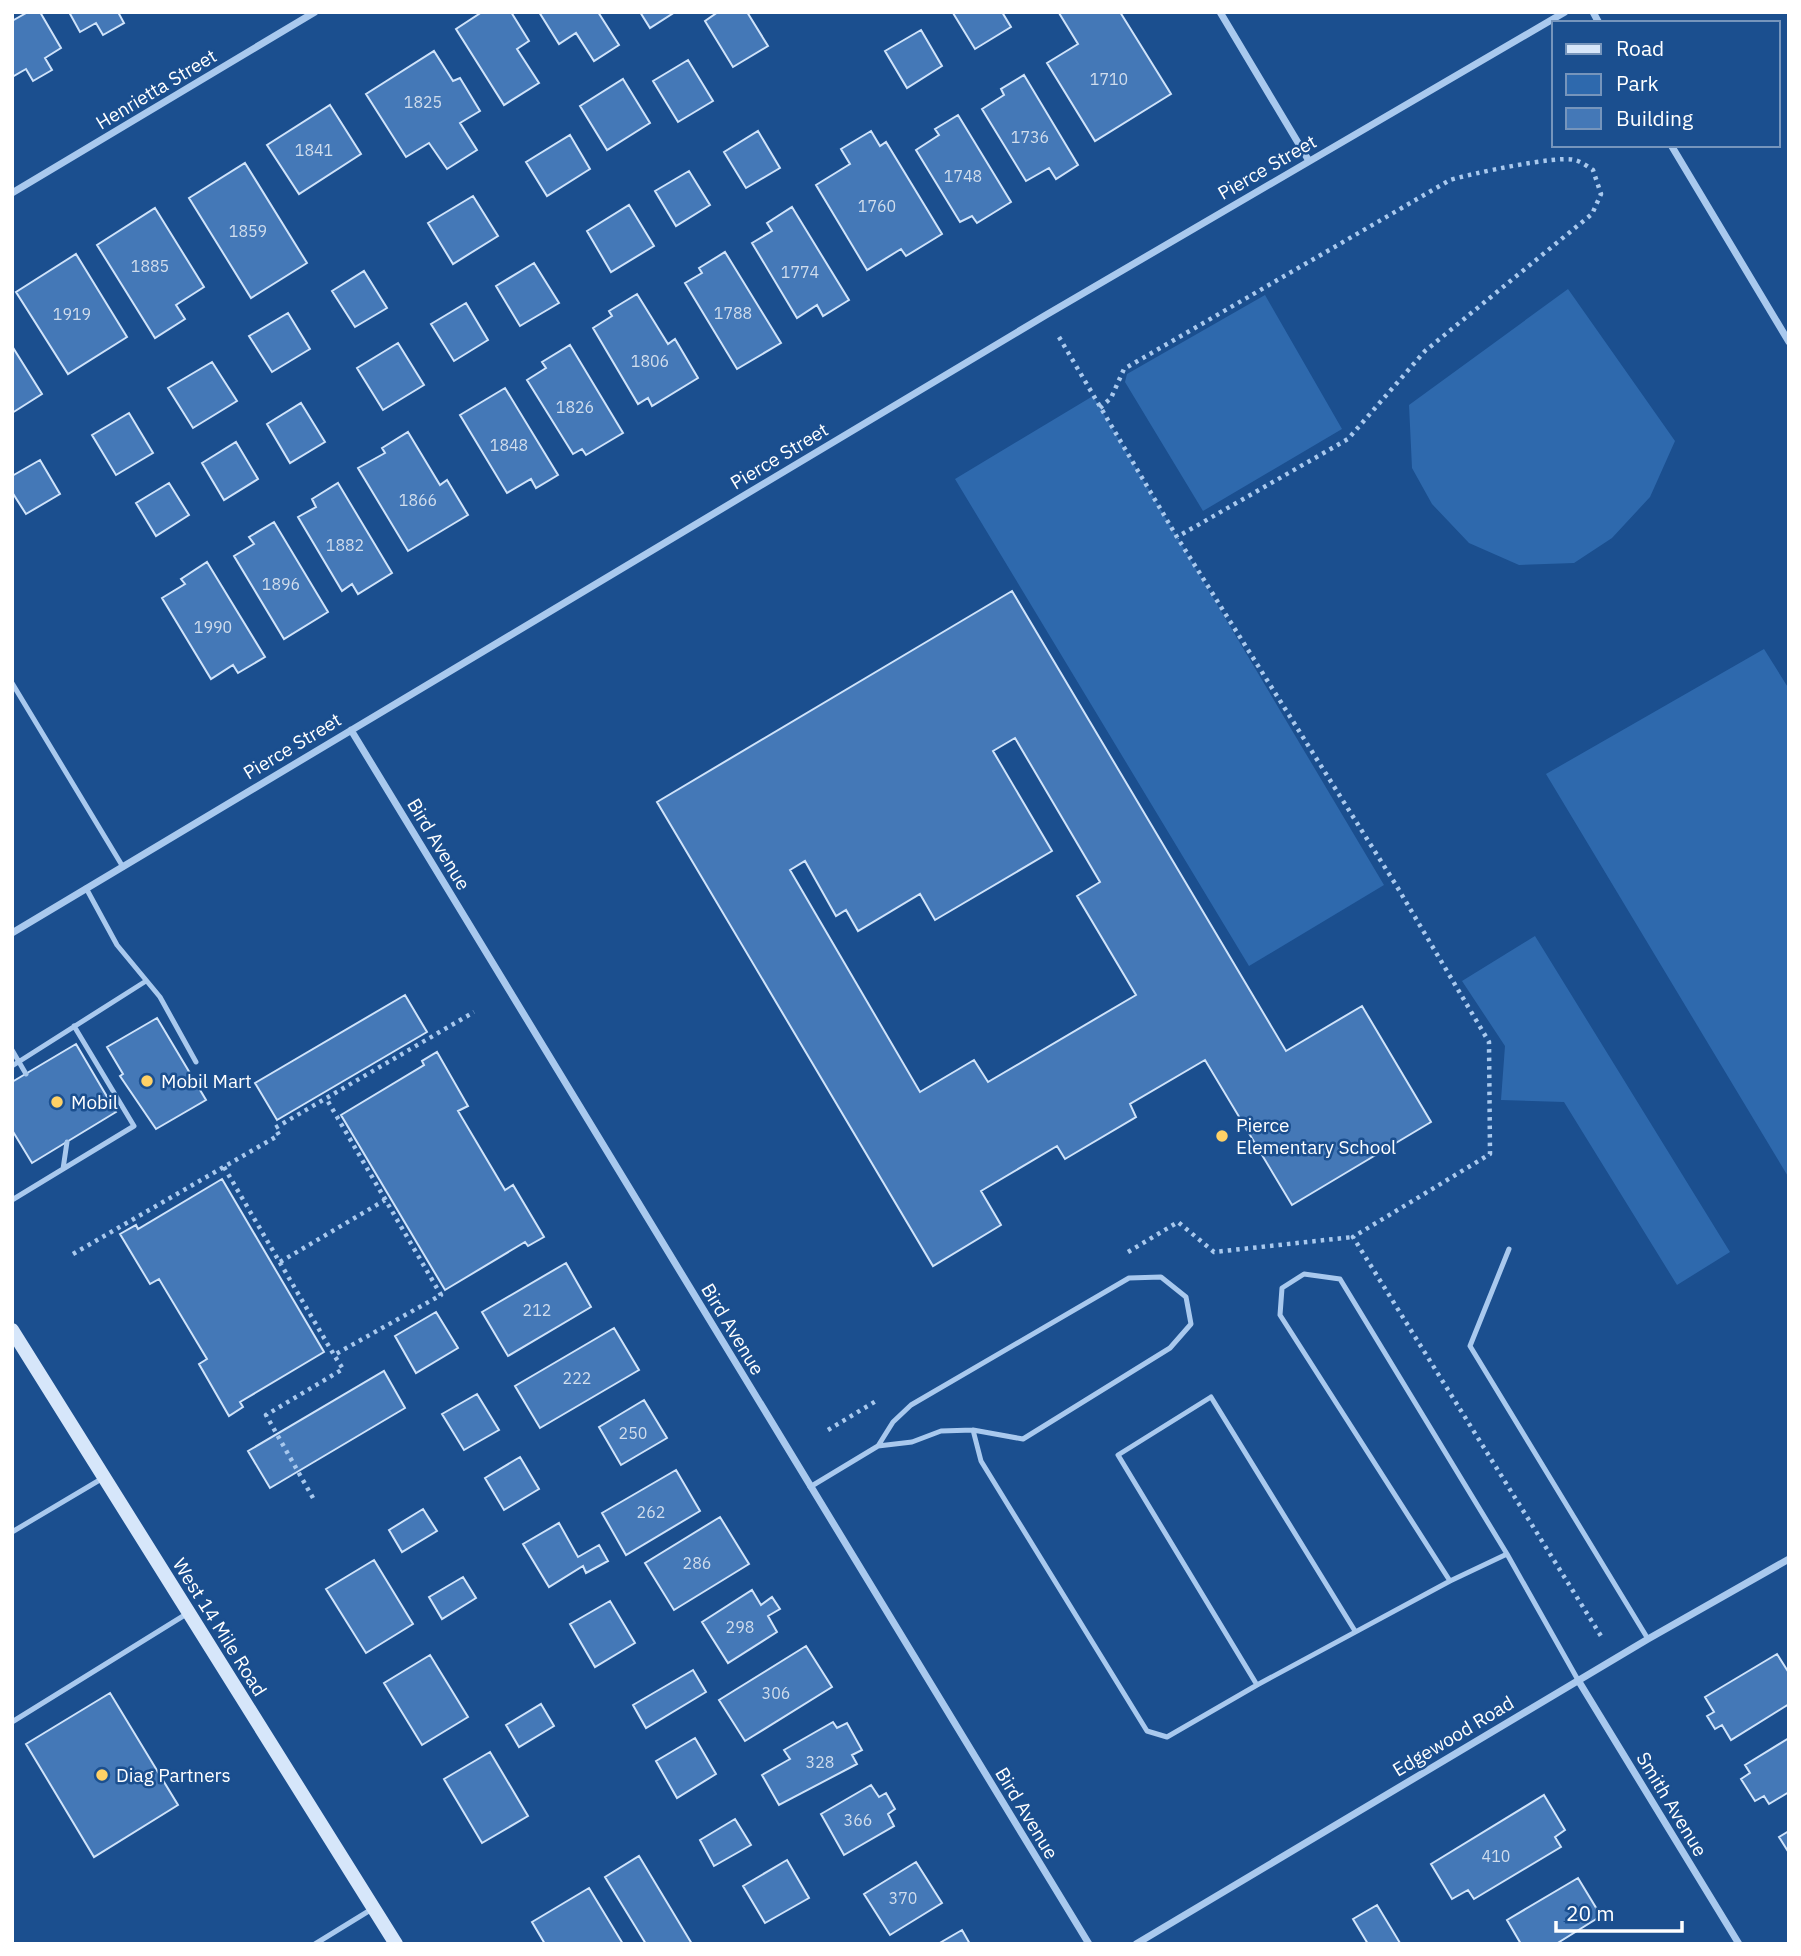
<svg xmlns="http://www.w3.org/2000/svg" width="1801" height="1956" viewBox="0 0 1801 1956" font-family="'IBM Plex Sans',sans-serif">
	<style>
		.green { fill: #2e69ad }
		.building { fill: #4478b7; stroke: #cfe3fa; stroke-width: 2; fill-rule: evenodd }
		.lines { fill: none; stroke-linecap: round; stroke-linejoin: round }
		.path { stroke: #a9c9ee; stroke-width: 4.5; stroke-dasharray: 3.5 5; stroke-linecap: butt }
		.lane { stroke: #a9c9ee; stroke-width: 5 }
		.street { stroke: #a9c9ee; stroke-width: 7 }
		.secondary { stroke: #d6e6fa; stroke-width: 14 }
		.poi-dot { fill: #ffd166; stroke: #1b4f8f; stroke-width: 2.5 }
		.labels { text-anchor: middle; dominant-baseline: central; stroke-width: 5; stroke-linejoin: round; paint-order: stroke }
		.number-label { font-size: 16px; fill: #d0dded }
		.street-label { font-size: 19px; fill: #fff; stroke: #1b4f8f }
		.poi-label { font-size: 19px; fill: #fff; stroke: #1b4f8f; text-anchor: start }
	</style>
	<rect width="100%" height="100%" fill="#1b4f8f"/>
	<path class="green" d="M1568,289L1675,441L1650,497L1612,538L1574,563L1519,565L1469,543L1432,504L1412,468L1409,405Z
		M1265,295L1342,429L1203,511L1125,382L1127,374Z
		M1093,396L1384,885L1249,966L955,479Z
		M1764,649L1789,689V1178L1546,774Z
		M1535,936L1730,1252L1677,1285L1564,1102L1501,1100L1505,1046L1462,981Z"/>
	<path class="building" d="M28,12H40L61,48L45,58L52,70L33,81L26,69L12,77V21Z
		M69,12H118L124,23L103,35L96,23L80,32Z
		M482,12H511L529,41L517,49L539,83L504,105L456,29Z
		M539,12H598L619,45L594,61L576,33L559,44Z
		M640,12H675L650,28Z
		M718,12H747L768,46L733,67L705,21Z
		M1002,12L1011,27L975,49L953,13Z
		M1120,12L1171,94L1095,141L1047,63L1078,44L1059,13Z
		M921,30L942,66L907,88L885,51Z
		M434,51L453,81L460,78L480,111L460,123L477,150L447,169L429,143L406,157L366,94Z
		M688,60L713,101L678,122L653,81Z
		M1024,75L1078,165L1056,179L1049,168L1026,181L982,109L1004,95L1001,89Z
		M623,79L650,123L607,150L580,106Z
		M330,105L361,154L299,194L267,145Z
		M958,115L1011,202L977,223L972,216L960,222L916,150L939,135L935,129Z
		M758,131L780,168L746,188L724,152Z
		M871,131L880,146L886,142L942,234L906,256L901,249L867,270L816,185L850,164L841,149Z
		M570,135L590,169L547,196L526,162Z
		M245,163L307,263L251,298L189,198Z
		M689,171L710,205L676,226L655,191Z
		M473,196L498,236L453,264L428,223Z
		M629,205L654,246L611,272L587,231Z
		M792,207L849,300L823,316L817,305L797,318L752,243L772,231L767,223Z
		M155,208L204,287L176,305L185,319L155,338L97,245Z
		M725,252L781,343L737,369L685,283L702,273L699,268Z
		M76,254L127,337L68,374L16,292Z
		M534,263L559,303L520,326L496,286Z
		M364,271L387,308L355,327L332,291Z
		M637,294L668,344L675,339L698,378L652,406L648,398L638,404L593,328L612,316L609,311Z
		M466,303L488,340L454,361L431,324Z
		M288,313L310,349L272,372L249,336Z
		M398,343L424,385L383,410L357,368Z
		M570,345L623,433L586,455L582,449L573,454L527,380L546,368L542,362Z
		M12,346L42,394L12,413Z
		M212,362L237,401L193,428L168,388Z
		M505,388L558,475L536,488L531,479L507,493L460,415Z
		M301,403L325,442L290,463L267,424Z
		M129,413L153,453L116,475L92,435Z
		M408,432L440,485L447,480L468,515L408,551L358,468L385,453L382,448Z
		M236,442L258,479L224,500L202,463Z
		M40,460L60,494L26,514L12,492V476Z
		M169,483L189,515L156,536L136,503Z
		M338,483L392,573L358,594L352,584L342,591L298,517L316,507L312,499Z
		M274,522L328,612L284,639L234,556L254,544L249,537Z
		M207,562L265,657L238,673L233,665L211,679L162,598L185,584L181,579Z
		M1012,591L1286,1051L1362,1006L1431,1122L1292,1205L1205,1060L1130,1104L1136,1117L1065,1159L1057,1146L981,1191L1001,1225L933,1266L657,802ZM1015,738L1100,882L1077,896L1136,995L988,1082L974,1060L920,1092L790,870L805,861L836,916L846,910L858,931L920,894L935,920L1052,851L993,751Z
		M405,995L427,1032L277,1120L255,1083Z
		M157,1018L206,1100L156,1129L120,1076L123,1074L107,1047Z
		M76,1044L116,1112L32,1163L12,1130V1082Z
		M437,1052L468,1106L458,1111L505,1190L513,1185L544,1237L528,1246L525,1242L445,1290L341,1115L424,1065L422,1061Z
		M222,1179L324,1352L240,1402L243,1407L229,1416L199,1364L207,1359L159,1279L150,1284L120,1234L136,1225L138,1229Z
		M566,1263L591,1307L508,1356L482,1312Z
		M436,1312L458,1348L416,1373L395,1336Z
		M614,1328L639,1370L540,1428L515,1386Z
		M384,1371L405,1408L270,1488L248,1451Z
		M477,1394L499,1430L464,1450L442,1414Z
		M644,1400L667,1438L621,1465L599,1427Z
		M520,1457L539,1489L504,1510L485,1478Z
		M676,1470L700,1511L626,1555L602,1513Z
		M423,1509L437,1531L402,1552L389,1530Z
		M720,1517L749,1564L674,1610L645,1563Z
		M559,1523L578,1557L599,1545L608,1561L586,1573L583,1566L549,1587L523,1544Z
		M374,1560L413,1624L366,1653L326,1589Z
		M463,1577L476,1598L442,1619L429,1597Z
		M752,1590L761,1605L772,1597L780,1609L768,1616L777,1632L728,1663L702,1622Z
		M610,1601L635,1643L595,1667L570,1624Z
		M806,1646L832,1687L745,1741L719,1700Z
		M1777,1654L1789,1673V1704L1731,1740L1722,1725L1715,1729L1707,1716L1714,1712L1705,1697Z
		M430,1655L468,1717L422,1745L384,1683Z
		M693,1670L706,1692L646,1728L633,1705Z
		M110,1693L178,1805L94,1857L26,1744Z
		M541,1704L554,1726L519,1747L506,1725Z
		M833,1722L837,1728L847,1723L862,1750L852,1755L857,1764L779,1805L762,1775L790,1759L784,1750Z
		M695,1738L716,1774L677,1798L656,1761Z
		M1789,1738V1792L1769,1804L1764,1796L1755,1801L1741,1779L1750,1773L1745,1765Z
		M490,1752L528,1816L482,1843L444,1779Z
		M871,1785L879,1797L886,1793L895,1809L888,1814L894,1826L844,1855L821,1814Z
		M1544,1795L1565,1830L1555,1837L1561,1847L1474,1899L1468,1890L1452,1899L1431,1864Z
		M735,1819L751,1845L714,1866L700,1840Z
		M1789,1831V1853L1779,1837Z
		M639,1856L692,1944H646L605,1877Z
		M787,1860L809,1898L765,1923L743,1886Z
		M916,1862L942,1903L890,1935L864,1894Z
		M1578,1878L1601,1916L1556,1944H1521L1507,1920Z
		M589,1888L623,1944H545L532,1922Z
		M1377,1905L1400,1943L1398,1944H1368L1353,1919Z
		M962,1930L970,1944H938Z"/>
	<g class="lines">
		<path class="path" d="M1059,337L1177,537L1396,885L1489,1042L1490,1154L1353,1237L1601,1636
			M1100,408L1111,398L1124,369L1450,180C1469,174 1558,155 1574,160C1581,161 1588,167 1593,170L1601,194L1592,214L1425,351L1348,439L1177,537
			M224,1167L334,1355L441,1295L326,1098
			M1128,1252L1178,1222L1214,1252L1353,1237
			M73,1254L279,1135L275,1128L474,1012
			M280,1262L385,1200
			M828,1430L876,1401
			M313,1498L266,1415L343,1369L334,1355"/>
		<path class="lane" d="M12,683L123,867
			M86,888L117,945L160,997L196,1062
			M12,1050L26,1074
			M12,1066L146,981
			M63,1169L134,1126L74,1026
			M12,1200L63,1169L67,1142
			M1509,1249L1470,1346L1648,1639
			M973,1430L981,1461L1147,1731L1167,1737L1257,1685
			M810,1487L878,1446L912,1442L941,1431L973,1430L1023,1439L1170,1348L1191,1324L1186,1297L1161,1277L1129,1278L911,1405L893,1422L878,1446
			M12,1532L103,1478
			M1507,1554L1450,1581L1280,1315L1282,1288L1304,1274L1340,1279L1507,1554L1578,1680
			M1355,1631L1211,1397L1118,1455L1257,1685L1450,1581
			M12,1722L188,1613
			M315,1944L372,1909"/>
		<path class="street" d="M1220,12L1309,161
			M1593,12L1599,23
			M1671,145L1789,342
			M12,193L315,12
			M351,730L1089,1944
			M12,933L1046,315L1565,12
			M1578,1680L1739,1944
			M1136,1944L1648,1639L1789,1559"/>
		<path class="secondary" d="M12,1330L396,1944"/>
	</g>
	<g class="poi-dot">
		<circle cx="147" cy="1081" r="7"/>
		<circle cx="57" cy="1102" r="7"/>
		<circle cx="1222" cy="1136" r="7"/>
		<circle cx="102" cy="1775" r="7"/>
	</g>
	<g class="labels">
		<g class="number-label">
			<text x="1109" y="79">1710</text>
			<text x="423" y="102">1825</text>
			<text x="1030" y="137">1736</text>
			<text x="314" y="150">1841</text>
			<text x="963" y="176">1748</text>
			<text x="877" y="206">1760</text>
			<text x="248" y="231">1859</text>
			<text x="150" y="266">1885</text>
			<text x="800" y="272">1774</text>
			<text x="733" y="313">1788</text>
			<text x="72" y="314">1919</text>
			<text x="650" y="361">1806</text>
			<text x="575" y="407">1826</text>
			<text x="509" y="445">1848</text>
			<text x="418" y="500">1866</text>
			<text x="345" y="545">1882</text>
			<text x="281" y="584">1896</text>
			<text x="213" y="627">1990</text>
			<text x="537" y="1310">212</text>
			<text x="577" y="1378">222</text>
			<text x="633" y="1433">250</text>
			<text x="651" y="1512">262</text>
			<text x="697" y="1563">286</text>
			<text x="740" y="1627">298</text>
			<text x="776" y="1693">306</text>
			<text x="820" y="1762">328</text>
			<text x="858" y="1820">366</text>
			<text x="1496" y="1856">410</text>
			<text x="903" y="1898">370</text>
		</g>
		<g class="street-label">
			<text transform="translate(156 89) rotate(-31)">Henrietta Street</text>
			<text transform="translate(1267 167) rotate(-30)">Pierce Street</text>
			<text transform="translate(779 456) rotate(-31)">Pierce Street</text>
			<text transform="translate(292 746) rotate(-31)">Pierce Street</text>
			<text transform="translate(439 844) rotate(59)">Bird Avenue</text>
			<text transform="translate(733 1329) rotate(59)">Bird Avenue</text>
			<text transform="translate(220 1627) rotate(58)">West 14 Mile Road</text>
			<text transform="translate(1453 1736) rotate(-31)">Edgewood Road</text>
			<text transform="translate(1672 1804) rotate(59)">Smith Avenue</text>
			<text transform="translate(1027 1813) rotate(59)">Bird Avenue</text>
		</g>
		<g class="poi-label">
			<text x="161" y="1081">Mobil Mart</text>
			<text x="71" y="1102">Mobil</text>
			<text x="1236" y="1125">Pierce<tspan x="1236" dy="22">Elementary School</tspan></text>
			<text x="116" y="1775">Diag Partners</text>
		</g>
	</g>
	<rect width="1801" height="1956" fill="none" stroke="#ffffff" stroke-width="28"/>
	<rect x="1552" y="21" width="228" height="126" fill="#1b4f8f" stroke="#7695bc" stroke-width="2"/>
	<rect x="1566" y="44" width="35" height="10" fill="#d6e6fa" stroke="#7695bc" stroke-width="2"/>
	<text x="1616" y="56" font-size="21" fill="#ffffff">Road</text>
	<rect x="1566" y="74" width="35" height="21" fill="#2e69ad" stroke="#7695bc" stroke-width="2"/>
	<text x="1616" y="91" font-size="21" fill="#ffffff">Park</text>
	<rect x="1566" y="108" width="35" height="21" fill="#4478b7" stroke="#7695bc" stroke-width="2"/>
	<text x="1616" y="126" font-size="21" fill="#ffffff">Building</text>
	<path d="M1556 1921v10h126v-10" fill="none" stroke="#ffffff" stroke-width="3.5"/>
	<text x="1566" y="1921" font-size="21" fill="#ffffff" stroke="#1b4f8f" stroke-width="5" paint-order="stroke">20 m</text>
</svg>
